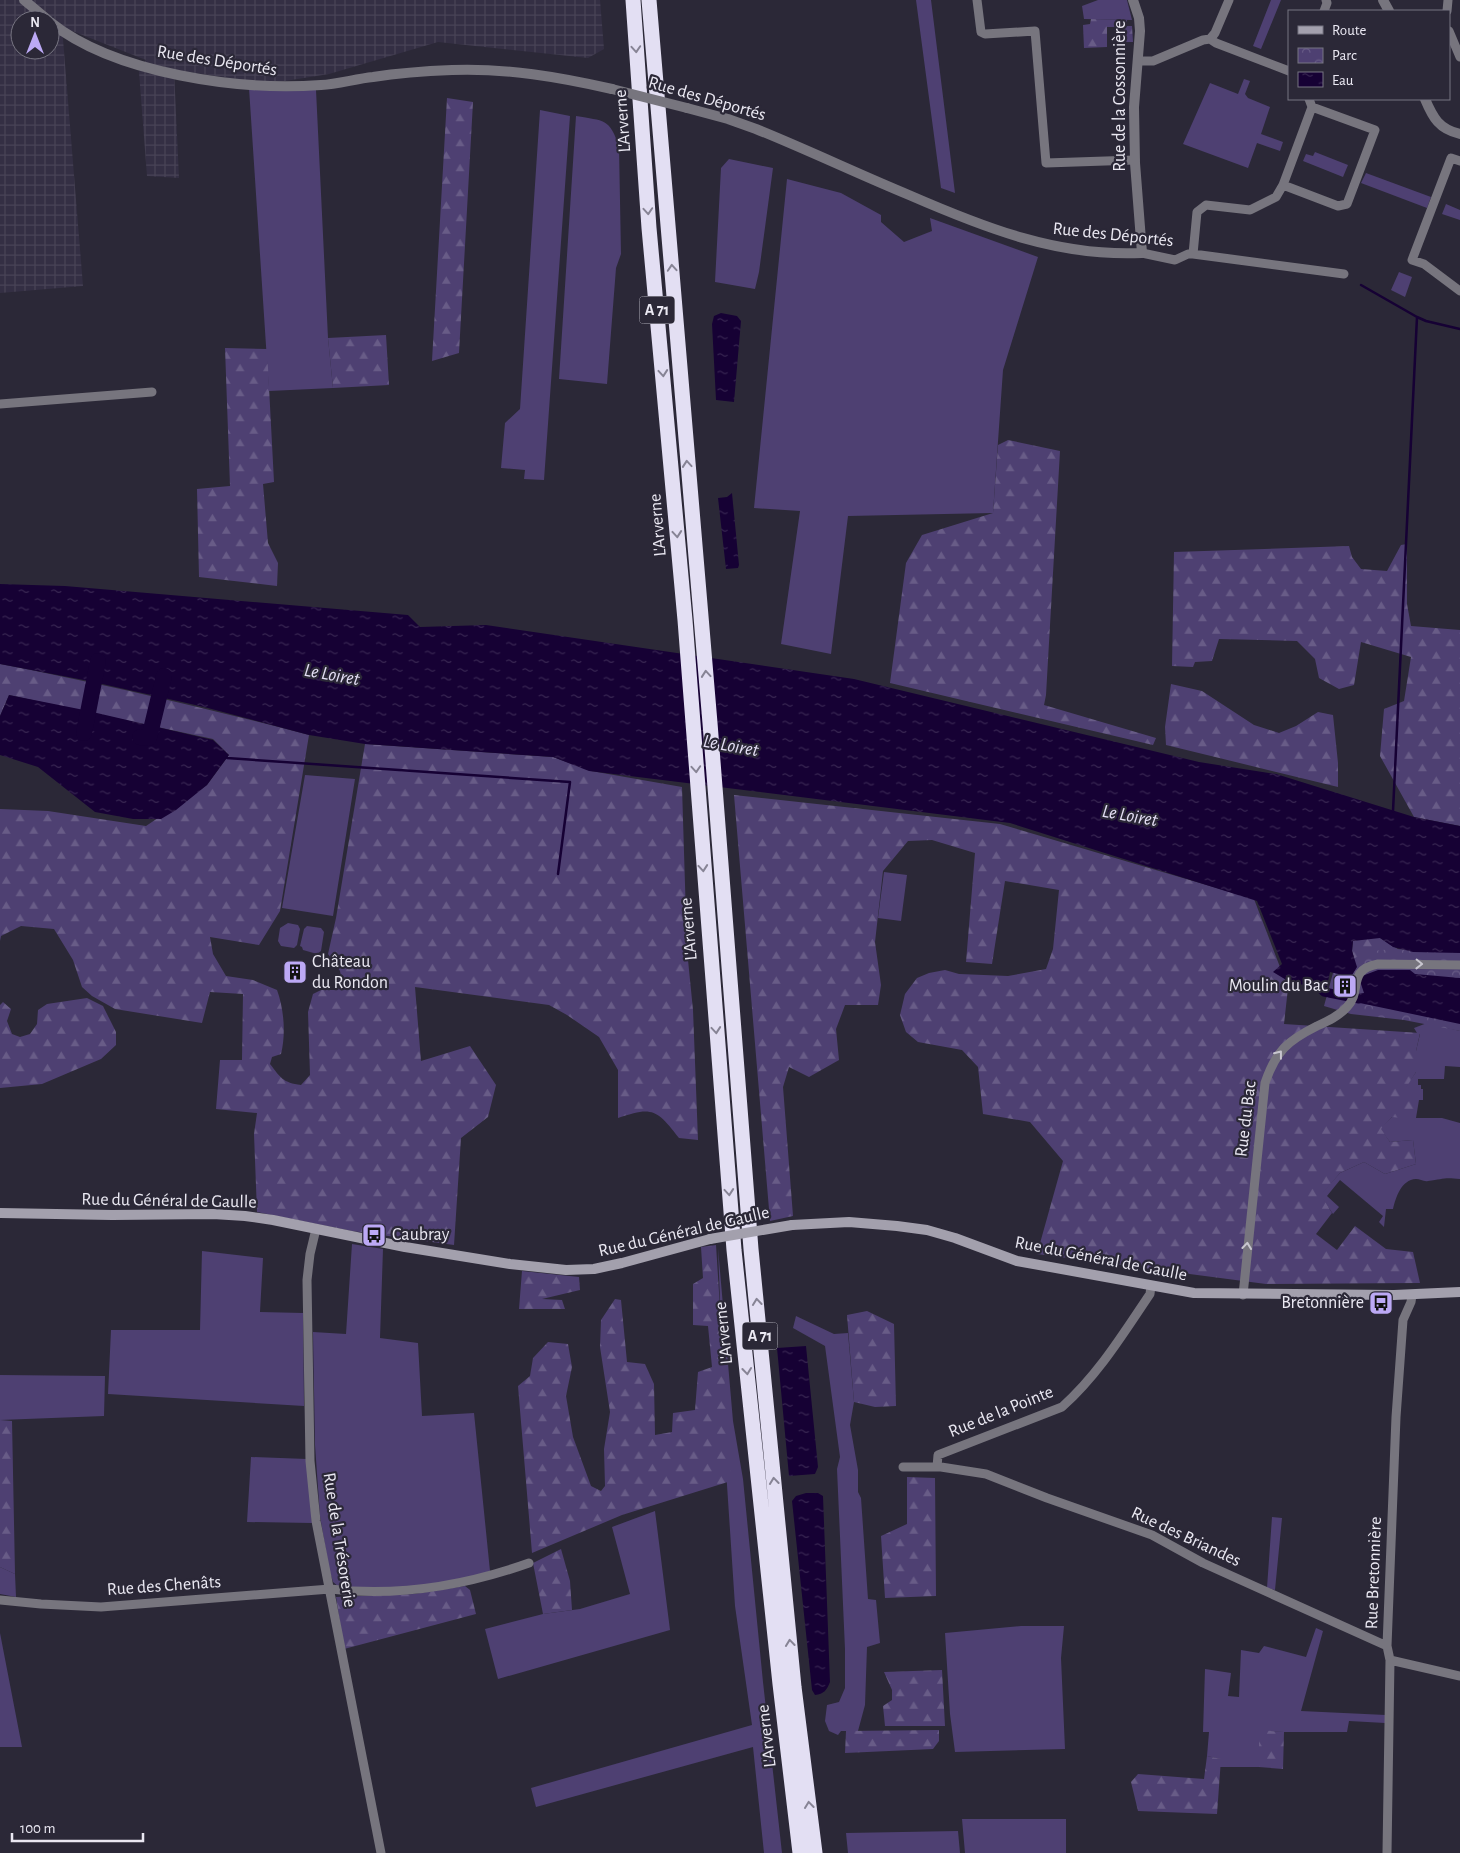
<svg xmlns="http://www.w3.org/2000/svg" width="1460" height="1853" viewBox="0 0 1460 1853" font-family="'Alegreya Sans',sans-serif">
	<style>
		.industrial { fill: url(#industrial-grid); fill-rule: evenodd }
		.green { fill: #4e4072 }
		.forest { fill: url(#forest-firs) }
		.park { fill: url(#park-crowns) }
		.water { fill: url(#water-ripples) }
		.lines { fill: none; stroke-linecap: round; stroke-linejoin: round }
		.stream { stroke: #160134; stroke-width: 2.5 }
		.canal { stroke: #160134; stroke-width: 9 }
		.river { stroke: #160134; stroke-width: 16 }
		.minor { stroke: #77757e; stroke-width: 9 }
		.tertiary { stroke: #77757e; stroke-width: 10 }
		.secondary { stroke: #a3a0ad; stroke-width: 10 }
		.motorway { stroke: #e3dff3; stroke-width: 15 }
		.tertiary-bridge { stroke: #77757e; stroke-width: 10 }
		.secondary-bridge { stroke: #a3a0ad; stroke-width: 10 }
		.oneway { stroke: #878495 }
		.oneway2 { stroke: #c8c6cf }
		.labels { text-anchor: middle; dominant-baseline: central; stroke-width: 4.5; stroke-linejoin: round; paint-order: stroke }
		.shield { fill: #2b2837; stroke: #b1aeba; stroke-width: 1 }
		.shield-label { font-size: 16px; font-weight: bold; fill: #eae8f2 }
		.street-label { font-size: 18px; fill: #eae8f2; stroke: #2b2837 }
		.poi-label { font-size: 18px; fill: #eae8f2; stroke: #2b2837; text-anchor: start }
		.water-label { font-size: 19px; font-style: italic; fill: #e4dff5; stroke: #2b2837 }
	</style>
	<defs>
		<pattern id="industrial-grid" width="8" height="8" patternUnits="userSpaceOnUse" patternTransform="scale(1.25)"><rect width="8" height="8" fill="#342f44"/><path d="M0 4h8M4 0v8" fill="none" stroke="#484356"/></pattern>
		<pattern id="forest-firs" width="22" height="20" patternUnits="userSpaceOnUse" patternTransform="scale(1.25)"><rect width="22" height="20" fill="#4e4072"/><path d="M5 1l3.5 6h-7zM16 11l3.5 6h-7z" fill="#685c87"/></pattern>
		<pattern id="park-crowns" width="20" height="18" patternUnits="userSpaceOnUse" patternTransform="scale(1.25)"><rect width="20" height="18" fill="#4e4072"/><path d="M2 6a3 3 0 1 1 6 0M12 15a3 3 0 1 1 6 0" fill="none" stroke="#685c87"/></pattern>
		<pattern id="water-ripples" width="26" height="14" patternUnits="userSpaceOnUse" patternTransform="scale(1.25)"><rect width="26" height="14" fill="#160134"/><path d="M2 4q2-2 4 0t4 0M15 11q2-2 4 0t4 0" fill="none" stroke="#382652"/></pattern>
	</defs>
	<rect width="100%" height="100%" fill="#2b2837"/>
	<path class="industrial" d="M0,0H600L604,49L588,58L438,42L329,74L285,81H251L174,70L179,178L147,176L139,72L146,60L62,27L83,286L0,293ZM20,20H50V50H20Z"/>
	<path class="green" d="M916,0H931L955,193L941,188Z
		M1098,0H1127L1132,20L1084,19L1082,6Z
		M1271,0H1281L1261,49L1253,46Z
		M1244,79L1250,81L1245,94L1248,98L1270,107L1261,134L1283,142L1280,151L1257,143L1248,168L1183,144L1210,83L1238,94Z
		M249,88L316,90L328,338L333,388L269,391Z
		M540,110L570,116L544,480L524,479L525,470L501,468L505,423L520,409Z
		M576,116C604,121 610,118 619,147L621,254L616,268L607,384L559,379Z
		M1315,152L1348,165L1343,177L1303,161L1306,154L1313,156Z
		M729,159L773,168L759,272L755,289L715,282L721,168Z
		M1366,173L1431,197L1427,208L1361,183Z
		M787,179L841,193L881,215V222L904,242L932,231L930,218L1038,257L1003,370L993,513L848,516L831,654L781,644L800,511L754,508Z
		M1446,204L1460,210V220L1442,214Z
		M1399,272L1412,277L1405,297L1391,290Z
		M305,775L355,779L333,916L282,908Z
		M884,872L907,875L901,921L878,918Z
		M288,923L298,925L300,929L297,945L294,948L281,946L278,941L280,928Z
		M307,926L321,928L324,932L321,951L317,954L303,950L302,947L300,946L304,929Z
		M1427,1023L1460,1031V1067L1445,1066L1444,1079H1418V1085H1421V1089H1423V1100H1419L1416,1118H1442L1460,1123V1179C1444,1177 1443,1179 1428,1181C1424,1182 1420,1179 1416,1179C1401,1180 1396,1197 1393,1209H1386L1384,1227L1379,1222L1383,1216L1340,1180L1327,1196L1339,1207L1333,1214L1320,1195L1340,1173L1364,1162L1385,1174L1416,1164L1413,1140L1390,1142L1380,1129L1392,1117L1403,1091L1416,1072V1051L1420,1034L1417,1033L1414,1028Z
		M352,1244L383,1249L380,1338L418,1343L422,1416L474,1413L490,1571C442,1591 389,1588 339,1587L333,1582L329,1569L320,1516L315,1445L313,1332L346,1334Z
		M718,1248L733,1421L743,1479L763,1682L782,1853H764L753,1747L536,1807L531,1788L752,1725L735,1606L727,1485Z
		M202,1251L263,1258L260,1312L303,1313L304,1406L108,1394L111,1330H200Z
		M796,1316L834,1334L848,1333L854,1402L850,1425L858,1470V1492L861,1498L868,1599L876,1600L880,1643L867,1647L865,1705L858,1731H841L838,1735L829,1731L825,1721L827,1705L839,1702L845,1688V1649L837,1469L840,1457L825,1346L793,1328Z
		M0,1375L105,1376L104,1416L0,1420Z
		M251,1457L307,1459L312,1523L247,1522Z
		M655,1511L670,1630L498,1679L485,1629L543,1614L580,1609L630,1594L612,1527Z
		M1272,1517L1282,1518L1275,1590L1267,1588Z
		M0,1567L15,1574L16,1597L0,1594Z
		M1021,1626H1064L1061,1658L1065,1749L955,1752L950,1714L945,1633Z
		M1316,1628L1323,1631L1301,1711L1386,1715L1385,1723L1349,1721L1347,1732H1284L1259,1731V1767H1220V1759L1207,1756L1209,1732H1203L1205,1669L1231,1673L1228,1696L1239,1697L1241,1650L1259,1653L1264,1646L1306,1657Z
		M0,1633L22,1747H0Z
		M962,1819H1066V1853H965Z
		M958,1831L960,1853H848L846,1833Z"/>
	<path class="forest" d="M1091,19L1127,20V26H1132L1133,42H1120L1119,27H1107V47L1084,48L1083,25L1090,24Z
		M447,98L473,102L459,353L432,361Z
		M386,335L389,385L333,388L328,338Z
		M225,348L267,349L274,482L263,484L268,543L278,563L277,586L199,577L197,489L230,486Z
		M1008,440L1060,451L1046,695L1044,705L1156,738L1153,745L890,683L906,563L922,535L993,513L998,445Z
		M1407,544V604L1411,626L1460,630V826L1414,817L1380,756L1384,709L1404,701L1411,657L1361,642L1354,685L1339,689L1319,678L1315,659L1297,641L1219,639L1212,661L1195,662L1193,667L1172,666L1174,552L1349,546L1352,557L1361,569L1387,571L1401,545Z
		M0,664C104,684 206,708 309,735L280,911L259,945L210,937L213,954L226,976L253,980L277,990C284,1009 286,1034 281,1054L272,1057L270,1064C280,1077 283,1083 301,1085L310,1075L308,1012L313,994L321,990H336L342,981L340,971L328,954L336,918L365,744L553,757L591,771L682,787L687,950L693,1010L698,1140L679,1138C657,1109 652,1106 618,1118V1070L599,1037L567,1015L549,1005L415,987L421,1061L470,1046L496,1085L488,1117L461,1138L454,1245L352,1231L257,1212L254,1134L257,1113L216,1109L220,1060H242L243,994L210,992L202,1023L115,1009L92,996L82,987L73,960L54,929L21,926L1,936L0,941V809L48,811L146,826L207,785L229,755L213,739L9,695L0,716Z
		M1171,684L1202,691L1254,725L1279,733L1296,726L1318,712L1333,715L1338,763V787L1166,745L1165,727Z
		M734,795L1000,824L1254,899L1288,988L1284,1024L1420,1033L1416,1051V1072L1404,1091L1417,1106L1410,1119L1392,1117L1381,1129L1390,1142L1413,1140L1416,1164L1385,1174L1364,1162L1340,1173L1321,1195L1332,1213L1316,1234L1337,1250L1355,1226L1386,1249L1413,1252L1420,1283L1266,1284L1037,1254L1063,1161L1030,1122L983,1114L978,1067L962,1050L918,1042L906,1032L900,1015L905,994L917,978L929,973L945,970L959,974L1008,976L1046,969L1053,949L1059,890L1005,881L992,964L966,962L975,853L932,840L908,841L883,871L875,942L881,985L878,1005H845L836,1029L839,1060L809,1077L789,1067L783,1087L793,1216L770,1221Z
		M1365,938H1380L1414,959L1357,967L1352,951L1353,941Z
		M87,998L103,1006L116,1032V1045L101,1059L42,1084L0,1088V1005L3,1002L11,1009L7,1021L12,1034L20,1037L30,1034L37,1024L38,1010L47,1004Z
		M716,1245L731,1481L622,1515L532,1553L518,1386L530,1376L533,1358L548,1342L568,1344L572,1367L566,1396L573,1437L591,1486L601,1491L605,1486L604,1449L610,1412L600,1347L601,1320L615,1299L621,1300L627,1362L645,1364L654,1384L655,1435L672,1432L673,1413L695,1410L698,1372L712,1367L708,1326L693,1325V1284L703,1278L701,1247Z
		M522,1271L579,1277L580,1290L542,1299L562,1300L565,1309H519Z
		M867,1311L894,1324L896,1406L875,1407L854,1402L847,1315Z
		M0,1420L12,1421L15,1574L0,1567Z
		M907,1477L935,1478L936,1596L885,1598L881,1536L907,1524Z
		M561,1549L570,1581L572,1610L543,1614L533,1563Z
		M465,1586L470,1590L476,1614L344,1649L336,1597L414,1594Z
		M942,1670L945,1726H885L883,1706L892,1700V1690L884,1672Z
		M939,1730V1741L933,1749L845,1753L846,1731Z
		M1259,1730L1284,1732L1283,1769L1259,1767Z
		M1207,1756L1221,1759L1217,1814L1138,1811L1131,1782L1138,1774L1204,1779Z"/>
	<path class="park" d="M1392,949L1460,951V1031L1404,1020L1351,1014L1324,1006L1333,973L1364,952Z"/>
	<path class="water" d="M721,313L737,316L741,321L734,402L716,400L712,324L714,316Z
		M732,493L739,565L738,568L726,569L718,498L727,497Z
		M0,584L65,586L408,615L420,627L486,625L854,679L1199,762L1276,774L1414,817L1460,826V953L1413,952L1393,947L1380,938L1353,941L1352,951L1357,967L1351,977L1330,972L1326,991L1288,981L1273,972L1282,964L1257,901L1010,823L589,771L553,757L365,744L309,735L204,707L89,681L0,664Z
		M9,695L84,710L213,740L229,755L207,785L176,810L161,819H133L95,812L38,767L0,755V716Z
		M1378,970H1410L1415,974L1460,978V1024L1355,1002L1357,994L1364,993L1360,981L1362,976Z
		M806,1346L818,1467L815,1474L789,1476L777,1348Z
		M806,1493H818L823,1496L830,1682C827,1690 824,1694 815,1695L812,1690L792,1501L796,1496Z"/>
	<g class="lines">
		<path class="stream" d="M1361,285L1417,317L1426,321L1460,329
			M227,758L570,782L558,874
			M1393,811L1417,317"/>
		<path class="canal" d="M1322,990L1324,992L1359,999"/>
		<path class="river" d="M84,733L98,661
			M140,737L149,738L164,676"/>
		<path class="minor" d="M977,0L981,32L985,34L1035,31L1046,163L1135,160
			M1324,11L1327,3L1326,0
			M1447,11L1448,0
			M1449,31L1460,57
			M1210,39L1215,33L1229,0
			M1138,61H1153L1203,40L1210,39L1216,43L1289,71
			M1460,161L1451,158L1412,260L1424,264L1460,291
			M1283,185L1338,206L1347,204L1375,130L1312,107
			M1142,253L1175,260L1188,254H1193L1344,274
			M1193,254L1197,212L1206,205L1250,210L1276,197L1283,185L1312,107L1309,99
			M0,404L152,392
			M316,1229L310,1254L307,1280L310,1461L316,1521L381,1853
			M1243,1295L1265,1083C1276,1051 1287,1041 1317,1026C1328,1021 1339,1016 1347,1007C1363,991 1346,970 1378,964L1460,965
			M903,1467H941L986,1474L1047,1498L1152,1535L1203,1563L1387,1646
			M937,1467L938,1455L1062,1407C1098,1375 1123,1334 1150,1294L1151,1286
			M0,1600L41,1604L101,1607L330,1589C398,1597 464,1586 529,1563
			M1390,1660L1460,1676
			M1387,1853L1390,1660L1387,1646L1396,1417L1403,1320L1411,1302L1412,1295"/>
		<path class="tertiary" d="M24,0L48,20
			M1383,0L1389,11
			M50,22C115,74 240,91 321,85C338,84 355,79 373,77C399,73 426,71 452,70C507,68 559,77 612,89
			M1425,99C1433,118 1439,129 1460,134
			M687,108L728,119L756,129C808,150 858,174 909,195C985,228 1058,257 1142,253L1135,163L1134,107L1140,31L1139,18L1133,0"/>
		<path class="secondary" d="M0,1213L112,1215L213,1214L245,1216L273,1220L405,1247L510,1264L566,1270L594,1269L622,1263L710,1239
			M792,1225L849,1222L897,1226L927,1230L955,1238L1017,1261L1194,1293L1394,1295L1460,1292"/>
		<path class="motorway" d="M633,0L649,228L685,620L734,1250L780,1684L800,1853
			M649,0L710,723L751,1249L794,1687L815,1853"/>
		<path class="tertiary-bridge" d="M612,89L687,108"/>
		<path class="secondary-bridge" d="M710,1239L792,1225"/>
	</g>
	<defs><path id="oneway-chevron" d="M-2-3.5L2.5 0L-2 3.5" fill="none" stroke-width="1.6" stroke-linecap="round" stroke-linejoin="round" transform="scale(1.25)"/></defs>
	<g class="oneway">
		<use href="#oneway-chevron" transform="translate(636 49) rotate(86)"/>
		<use href="#oneway-chevron" transform="translate(648 211) rotate(86)"/>
		<use href="#oneway-chevron" transform="translate(672 268) rotate(-94)"/>
		<use href="#oneway-chevron" transform="translate(663 373) rotate(85)"/>
		<use href="#oneway-chevron" transform="translate(687 464) rotate(-95)"/>
		<use href="#oneway-chevron" transform="translate(677 534) rotate(85)"/>
		<use href="#oneway-chevron" transform="translate(706 674) rotate(-95)"/>
		<use href="#oneway-chevron" transform="translate(696 769) rotate(86)"/>
		<use href="#oneway-chevron" transform="translate(703 868) rotate(85)"/>
		<use href="#oneway-chevron" transform="translate(716 1030) rotate(85)"/>
		<use href="#oneway-chevron" transform="translate(729 1192) rotate(85)"/>
		<use href="#oneway-chevron" transform="translate(757 1302) rotate(-96)"/>
		<use href="#oneway-chevron" transform="translate(747 1371) rotate(84)"/>
		<use href="#oneway-chevron" transform="translate(774 1481) rotate(-96)"/>
		<use href="#oneway-chevron" transform="translate(790 1643) rotate(-96)"/>
		<use href="#oneway-chevron" transform="translate(809 1805) rotate(-97)"/>
	</g>
	<g class="oneway2">
		<use href="#oneway-chevron" transform="translate(1419 964) rotate(1)"/>
		<use href="#oneway-chevron" transform="translate(1279 1054) rotate(-52)"/>
		<use href="#oneway-chevron" transform="translate(1247 1246) rotate(-84)"/>
	</g>
	<defs>
		<g id="building-square" transform="scale(1.25)"><rect x="-9" y="-9" width="18" height="18" rx="4" fill="#bca9f5" stroke="#2b2837"/><path d="M-4-6H4V6H1V3H-1V6H-4ZM-2.5-4.3h1.7v1.8h-1.7ZM.8-4.3h1.7v1.8H.8ZM-2.5-1h1.7V.8h-1.7ZM.8-1h1.7V.8H.8Z" fill="#111"/></g>
		<g id="bus-square" transform="scale(1.25)"><rect x="-9" y="-9" width="18" height="18" rx="4" fill="#bca9f5" stroke="#2b2837"/><path d="M-5-6H5V4H4V6H2V4H-2V6H-4V4H-5ZM-3.5-4V0h7V-4ZM-3.5 1.2v1.5H-2V1.2ZM2 1.2v1.5H3.5V1.2Z" fill="#111"/></g>
	</defs>
	<g fill-rule="evenodd">
		<use href="#building-square" x="295" y="972"/>
		<use href="#building-square" x="1345" y="986"/>
		<use href="#bus-square" x="374" y="1235"/>
		<use href="#bus-square" x="1381" y="1303"/>
	</g>
	<g class="labels">
		<g class="shield">
			<rect x="639.5" y="296.5" width="35" height="27" rx="4"/>
			<rect x="742.5" y="1322.5" width="35" height="27" rx="4"/>
		</g>
		<g class="shield-label">
			<text x="657" y="310">A 71</text>
			<text x="760" y="1336">A 71</text>
		</g>
		<g class="street-label">
			<text transform="translate(217 61) rotate(9)">Rue des Déportés</text>
			<text transform="translate(1120 96) rotate(-90)">Rue de la Cossonnière</text>
			<text transform="translate(707 99) rotate(16)">Rue des Déportés</text>
			<text transform="translate(623 121) rotate(-94)">L'Arverne</text>
			<text transform="translate(1113 235) rotate(6)">Rue des Déportés</text>
			<text transform="translate(658 525) rotate(-95)">L'Arverne</text>
			<text transform="translate(689 929) rotate(-95)">L'Arverne</text>
			<text transform="translate(1246 1119) rotate(-83)">Rue du Bac</text>
			<text transform="translate(169 1201) rotate(1)">Rue du Général de Gaulle</text>
			<text transform="translate(684 1232) rotate(-13)">Rue du Général de Gaulle</text>
			<text transform="translate(1101 1259) rotate(11)">Rue du Général de Gaulle</text>
			<text transform="translate(724 1333) rotate(-96)">L'Arverne</text>
			<text transform="translate(1001 1412) rotate(-22)">Rue de la Pointe</text>
			<text transform="translate(1186 1537) rotate(25)">Rue des Briandes</text>
			<text transform="translate(339 1540) rotate(81)">Rue de la Trésorerie</text>
			<text transform="translate(1374 1573) rotate(-88)">Rue Bretonnière</text>
			<text transform="translate(164 1586) rotate(-4)">Rue des Chenâts</text>
			<text transform="translate(767 1736) rotate(-97)">L'Arverne</text>
		</g>
		<g class="poi-label">
			<text x="312" y="962">Château<tspan x="312" dy="21">du Rondon</tspan></text>
			<text x="1328" y="986" text-anchor="end">Moulin du Bac</text>
			<text x="392" y="1235">Caubray</text>
			<text x="1364" y="1303" text-anchor="end">Bretonnière</text>
		</g>
		<g class="water-label">
			<text transform="translate(332 675) rotate(10)">Le Loiret</text>
			<text transform="translate(731 746) rotate(10)">Le Loiret</text>
			<text transform="translate(1130 816) rotate(10)">Le Loiret</text>
		</g>
	</g>
	<rect x="1288" y="10" width="162" height="90" fill="#2b2837" stroke="#777582"/>
	<rect x="1298" y="26" width="25" height="8" fill="#a3a0ad" stroke="#777582"/>
	<text x="1332" y="35" font-size="15" fill="#eae8f2">Route</text>
	<rect x="1298" y="48" width="25" height="15" fill="url(#park-crowns)" stroke="#777582"/>
	<text x="1332" y="60" font-size="15" fill="#eae8f2">Parc</text>
	<rect x="1298" y="72" width="25" height="15" fill="url(#water-ripples)" stroke="#777582"/>
	<text x="1332" y="85" font-size="15" fill="#eae8f2">Eau</text>
	<g transform="translate(35 35)"><circle r="24" fill="#2b2837" stroke="#777582"/>
	<path d="M0-4L9 19L0 12L-9 19Z" fill="#bca9f5"/>
	<text y="-8" font-size="14" font-weight="bold" text-anchor="middle" fill="#eae8f2">N</text>
	</g>
	<path d="M12 1833v8h131v-8" fill="none" stroke="#eae8f2" stroke-width="2.5"/>
	<text x="20" y="1833" font-size="15" fill="#eae8f2" stroke="#2b2837" stroke-width="4" paint-order="stroke">100 m</text>
</svg>
